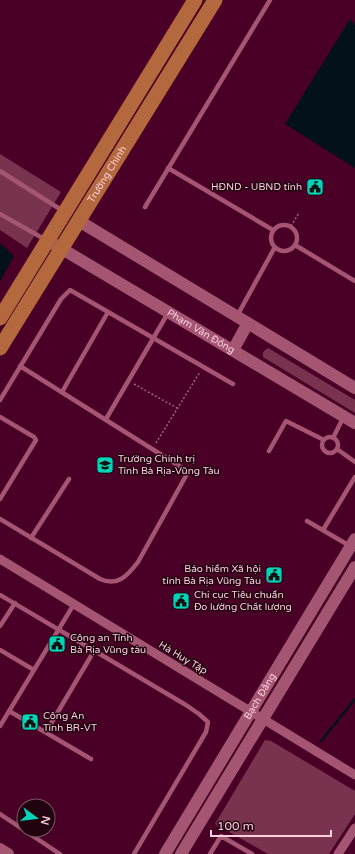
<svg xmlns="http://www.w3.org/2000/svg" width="355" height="854" viewBox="0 0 355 854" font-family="'Varela Round',sans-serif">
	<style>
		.green { fill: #79334f }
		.water { fill: #03111a }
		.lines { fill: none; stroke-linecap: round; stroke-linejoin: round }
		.stream { stroke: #03111a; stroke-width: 2.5 }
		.path { stroke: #9f627d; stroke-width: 1.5; stroke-dasharray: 2 2; stroke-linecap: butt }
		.service { stroke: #a35572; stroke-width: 4.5 }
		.minor { stroke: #a35572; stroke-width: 9 }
		.tertiary { stroke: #a35572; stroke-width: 12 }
		.trunk { stroke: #b3693d; stroke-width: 15 }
		.labels { text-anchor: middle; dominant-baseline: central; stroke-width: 3; stroke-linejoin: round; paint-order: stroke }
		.street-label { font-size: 10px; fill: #fdcfde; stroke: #20030f }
		.poi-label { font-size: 10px; fill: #fdcfde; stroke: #20030f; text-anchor: start }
	</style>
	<rect width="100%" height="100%" fill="#4a0026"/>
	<path class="green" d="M0,154L61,192L27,248L0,230Z
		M268,348L355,400V413L263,357V352Z
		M265,740L271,741L355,791V814L329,854H268L215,824Z"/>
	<path class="water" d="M350,19L355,25V168L285,124Z
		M0,243L14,256L0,281Z"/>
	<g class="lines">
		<path class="stream" d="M321,741L355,699"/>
		<path class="path" d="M291,226L299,213
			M134,384L177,408
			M156,443L200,372"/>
		<path class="service" d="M168,168L273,230
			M0,171L63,211
			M145,207L270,0
			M0,214L46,240
			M271 238a13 13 0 1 1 26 0a13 13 0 1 1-26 0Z
			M295,245L355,281
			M237,316L275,247
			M62,392L108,312
			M0,400L61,299L70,290L233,384
			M0,417L34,437L36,440L0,499
			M106,419L168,313
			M322 445a8 8 0 1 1 16 0a8 8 0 1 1-16 0Z
			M333,438L343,418
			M337,449L355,462
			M269,451L286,421L324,440
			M0,519L100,579C118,587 128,575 138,562L187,474L184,469L20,366
			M307,521L350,546
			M323,530L355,477
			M31,538L69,479
			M0,595L186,705L199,714L208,722L206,732L134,854
			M0,626L15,603
			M0,650L34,670
			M9,711L91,759
			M0,726L74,604
			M46,732L94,651
			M0,814L60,854
			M210,854L221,836L252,854"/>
		<path class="minor" d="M0,559L355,775
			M338,854L355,828"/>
		<g class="tertiary">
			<path d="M79,221L355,388"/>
			<path id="s1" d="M47,240L355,423"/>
			<path d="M233,350L248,323"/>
			<path d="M0,849L8,854"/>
			<path id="s2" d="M165,854L355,539"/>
			<path d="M181,854L355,567"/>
		</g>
		<g class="trunk">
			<path d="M0,318L195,0"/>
			<path id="s3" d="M0,348L215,0"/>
		</g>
	</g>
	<defs>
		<g id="civic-square" transform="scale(0.9)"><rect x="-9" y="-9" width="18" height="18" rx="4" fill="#01d5b7" stroke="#20030f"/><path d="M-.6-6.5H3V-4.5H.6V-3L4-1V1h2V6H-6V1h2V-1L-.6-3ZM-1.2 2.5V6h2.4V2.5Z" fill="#111"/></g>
		<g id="university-square" transform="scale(0.9)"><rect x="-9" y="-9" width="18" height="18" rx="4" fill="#01d5b7" stroke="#20030f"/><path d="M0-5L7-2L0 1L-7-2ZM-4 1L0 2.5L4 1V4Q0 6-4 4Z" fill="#111"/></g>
	</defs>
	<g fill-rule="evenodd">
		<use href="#civic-square" x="315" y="187"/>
		<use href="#university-square" x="105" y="465"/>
		<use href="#civic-square" x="274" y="575"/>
		<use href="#civic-square" x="181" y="601"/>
		<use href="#civic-square" x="57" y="644"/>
		<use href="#civic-square" x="30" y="722"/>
	</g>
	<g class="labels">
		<g class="street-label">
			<text stroke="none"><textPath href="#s3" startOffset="204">Trường Chinh</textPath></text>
			<text stroke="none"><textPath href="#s1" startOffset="179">Phạm Văn Đồng</textPath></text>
			<text transform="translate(183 658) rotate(31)">Hà Huy Tập</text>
			<text stroke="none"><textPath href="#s2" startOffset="184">Bạch Đằng</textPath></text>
		</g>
		<g class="poi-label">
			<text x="302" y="187" text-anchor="end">HĐND - UBND tỉnh</text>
			<text x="118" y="459">Trường Chính trị<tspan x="118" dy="12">Tỉnh Bà Rịa-Vũng Tàu</tspan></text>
			<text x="261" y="569" text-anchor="end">Bảo hiểm Xã hội<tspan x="261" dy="12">tỉnh Bà Rịa Vũng Tàu</tspan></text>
			<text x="194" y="595">Chi cục Tiêu chuẩn<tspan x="194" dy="12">Đo lường Chất lượng</tspan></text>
			<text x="70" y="638">Công an Tỉnh<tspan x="70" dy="12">Bà Rịa Vũng tàu</tspan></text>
			<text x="43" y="716">Công An<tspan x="43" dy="12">Tỉnh BR-VT</tspan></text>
		</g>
	</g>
	<g transform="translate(36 818) rotate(105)"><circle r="19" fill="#20030f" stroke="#785562"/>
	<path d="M0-3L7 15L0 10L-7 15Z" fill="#01d5b7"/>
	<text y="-6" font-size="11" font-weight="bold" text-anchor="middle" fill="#fdcfde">N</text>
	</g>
	<path d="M211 830v6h120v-6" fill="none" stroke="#fdcfde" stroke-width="2"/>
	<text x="217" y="830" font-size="12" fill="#fdcfde" stroke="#20030f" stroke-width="3" paint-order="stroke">100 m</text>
</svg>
